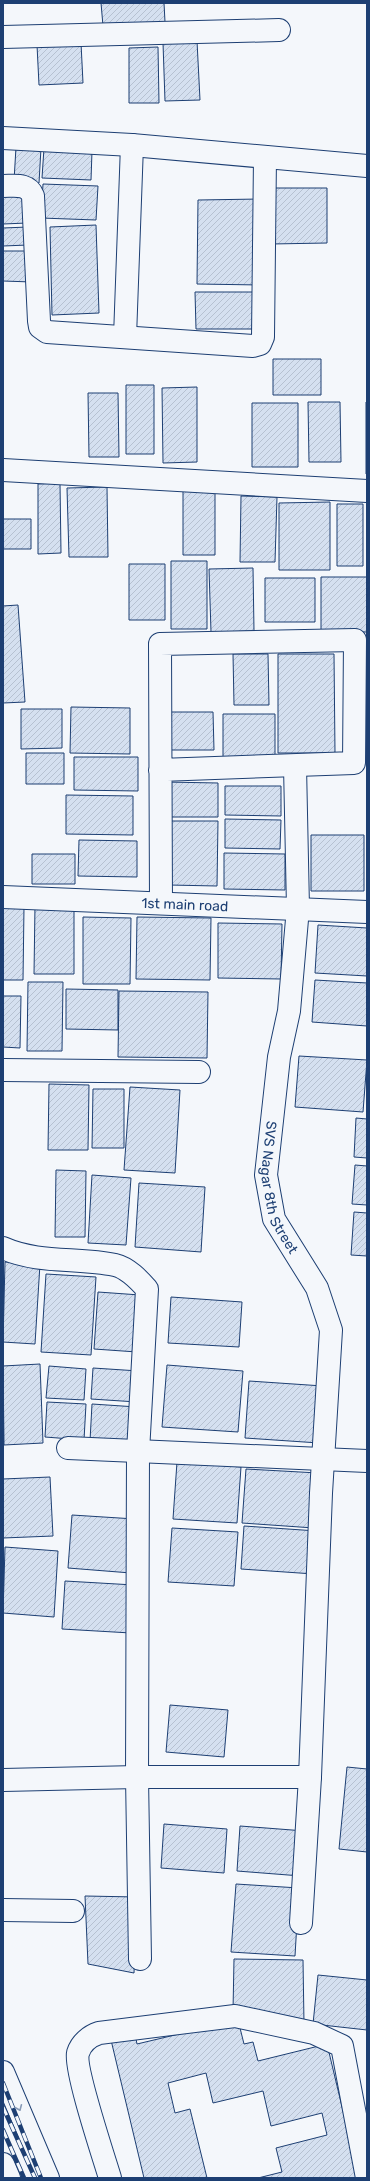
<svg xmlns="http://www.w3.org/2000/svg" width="370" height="2181" viewBox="0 0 370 2181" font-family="Rubik,sans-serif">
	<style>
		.building { fill: url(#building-hatch); stroke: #1d3f73 }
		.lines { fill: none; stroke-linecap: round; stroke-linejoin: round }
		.minor-casing { stroke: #1d3f73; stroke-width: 24 }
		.major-casing { stroke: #1d3f73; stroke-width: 24 }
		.minor { stroke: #f4f7fb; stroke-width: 22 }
		.major { stroke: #f4f7fb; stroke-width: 22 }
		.rail-casing { stroke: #1d3f73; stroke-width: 4.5 }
		.rail { stroke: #f4f7fb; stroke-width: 3; stroke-dasharray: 9; stroke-linecap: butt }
		.oneway { stroke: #889bb7 }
		.labels { text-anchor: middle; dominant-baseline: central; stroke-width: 3; stroke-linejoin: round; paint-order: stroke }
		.street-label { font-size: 14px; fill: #1d3f73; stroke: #f4f7fb }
	</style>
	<defs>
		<pattern id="building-hatch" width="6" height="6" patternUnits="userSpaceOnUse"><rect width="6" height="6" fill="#d5e0f0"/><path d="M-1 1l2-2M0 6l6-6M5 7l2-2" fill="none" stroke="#b6c1d1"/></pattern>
	</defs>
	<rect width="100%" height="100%" fill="#f4f7fb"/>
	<path class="building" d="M101,3H164L165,22L103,26Z
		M197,41L200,100L165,101L163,43Z
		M81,43L83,83L39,85L37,45Z
		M158,47L159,103H129V48Z
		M16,147L41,148L39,183L14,181Z
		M44,148L92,151L91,180L42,178Z
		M43,184L98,186L96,220L41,218Z
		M270,188H327V243L271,244Z
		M26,190L27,223L3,224V192Z
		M260,199V285L197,284L198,200Z
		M96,225L99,313L52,315L50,227Z
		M28,227V245L3,246V228Z
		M3,251H33L32,282L3,281Z
		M195,292H257V329H196Z
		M273,359H321V395H273Z
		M126,385H154V454H126Z
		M197,387V462L163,463L162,388Z
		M88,393H118L119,457H89Z
		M308,402H340L341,462H309Z
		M366,402H367V474H366Z
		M252,403H298V467H252Z
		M60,483L61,553L38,554V484Z
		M107,487L108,557H69L67,488Z
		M183,491H215V555H183Z
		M241,496L277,497L275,562H240Z
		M330,502V570H279V503Z
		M337,504H363V566H337Z
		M3,519H31V549H3Z
		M171,561H207V629H171Z
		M129,564H165V620H129Z
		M253,568L254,631L211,632L209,569Z
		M321,577H367V632H321Z
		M265,578H315V622H265Z
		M18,605L25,702L3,703V606Z
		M233,654H268L269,705H234Z
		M278,654H334L335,753H278Z
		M71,707L130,708V754L70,753Z
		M21,709H62V748L21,749Z
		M165,712H213L214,750H165Z
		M223,714H275V758H223Z
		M26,753H64V784H26Z
		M74,757H138V791L74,790Z
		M165,782L218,783V817H165Z
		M225,786H281V816L225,815Z
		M66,795L133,796V835L66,834Z
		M225,819L281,820L280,849L225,848Z
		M169,821H218L217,886L169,885Z
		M311,835H364V891H311Z
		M79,840L137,841V877L78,876Z
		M224,853L285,854V890L224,889Z
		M32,854H75V884H32Z
		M35,905H74V974H34Z
		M3,907H24L23,980H3Z
		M83,917L131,918L130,984H83Z
		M137,917L211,918L210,980L136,979Z
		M218,923L282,924L281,979L218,978Z
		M318,925L367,928V976L315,973Z
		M315,980L367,983V1026L312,1022Z
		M28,982H63L62,1051H27Z
		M66,989L118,990V1030L66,1029Z
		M119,991L208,992L207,1058L118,1057Z
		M3,996H21L20,1048L3,1047Z
		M299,1056L367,1060L363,1112L295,1107Z
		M49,1084L89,1085L88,1150H48Z
		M130,1087L180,1090L175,1173L124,1170Z
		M93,1089H124V1148H92Z
		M356,1118L367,1119V1158L354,1157Z
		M355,1165L367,1166V1205L352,1204Z
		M56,1170L86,1171L85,1237H55Z
		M92,1175L131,1178L126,1245L88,1243Z
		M139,1183L205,1187L201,1252L135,1247Z
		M354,1212L367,1213V1256L351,1255Z
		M5,1262L40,1264L35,1344L3,1342Z
		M46,1274L96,1277L91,1355L41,1352Z
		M98,1292L140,1295L137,1352L94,1349Z
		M171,1297L242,1302L239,1347L168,1343Z
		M40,1364L43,1443L4,1445L3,1366Z
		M167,1365L243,1371L238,1432L162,1427Z
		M49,1366L86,1369L84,1400L46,1398Z
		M93,1368L139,1371L137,1402L91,1399Z
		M249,1381L323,1386L319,1443L245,1438Z
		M47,1402L86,1404L84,1440L45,1437Z
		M92,1404L137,1407L134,1444L90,1441Z
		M177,1462L241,1467L237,1523L173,1519Z
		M246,1469L318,1473L314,1528L242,1523Z
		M50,1477L53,1536L3,1538V1479Z
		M72,1515L135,1519L131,1573L68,1568Z
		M244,1526L317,1531L314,1574L241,1569Z
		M172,1528L238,1532L234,1586L168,1582Z
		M5,1547L58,1551L54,1617L3,1613Z
		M65,1581L134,1585L131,1633L62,1629Z
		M170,1705L228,1710L224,1757L166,1752Z
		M347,1767L367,1769V1852L339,1849Z
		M164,1824L227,1829L224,1873L161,1868Z
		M240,1826L305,1831L301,1876L237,1871Z
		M236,1884L299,1888L295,1956L231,1952Z
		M85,1896L137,1897L134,1973L88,1964Z
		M234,1959L303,1960L304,2024L233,2011Z
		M318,1975L367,1980V2030L313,2024Z
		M238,2020L244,2044L253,2042L258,2061L327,2044L359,2178H258L282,2172L276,2148L327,2135L322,2113L271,2126L263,2091L213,2103L206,2073L168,2083L175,2113L190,2109L207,2178H144L111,2040L135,2034L137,2044Z"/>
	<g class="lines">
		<g class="minor-casing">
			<g id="minor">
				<path d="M3,37L279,30"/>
				<path d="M3,138L132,145L367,166"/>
				<path d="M3,186C15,186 28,183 33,196L39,321L40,327L47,332L253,346L260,344L263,337L265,157"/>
				<path d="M125,337L132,145"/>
				<path d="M3,470L367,491"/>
				<path id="s1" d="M295,766L298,908L289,1011L279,1057L266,1175L274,1219L317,1288L331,1330L321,1493L310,1777L301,1923"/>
				<path d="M160,770L354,763L355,640L160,644L161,903"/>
				<path id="s2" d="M3,897L367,912"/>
				<path d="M3,1070L199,1072"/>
				<path d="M3,1248C39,1264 78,1257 115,1265C128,1268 139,1280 147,1289L138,1452L137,1777L140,1959"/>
				<path d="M68,1448L367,1461"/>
				<path d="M3,1780L137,1777H310"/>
				<path d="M3,1910L73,1911"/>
				<path d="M110,2178C104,2158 74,2068 78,2053C81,2043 90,2036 99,2033L235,2016L314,2033L342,2046L367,2178"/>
			</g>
		</g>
		<g class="major-casing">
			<path id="major" d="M3,2072L48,2178
				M3,2164L9,2178"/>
		</g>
		<use href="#minor" class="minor"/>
		<use href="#major" class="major"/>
		<g class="rail-casing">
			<path id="rail" d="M3,2083L41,2178
				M3,2107L35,2178
				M3,2130L24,2178"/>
		</g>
		<use href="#rail" class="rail"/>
	</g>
	<defs><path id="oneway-chevron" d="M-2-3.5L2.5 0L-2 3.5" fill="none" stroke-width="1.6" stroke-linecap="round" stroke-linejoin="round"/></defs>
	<use class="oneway" href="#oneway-chevron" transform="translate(19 2108) rotate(67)"/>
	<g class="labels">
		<g class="street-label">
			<text stroke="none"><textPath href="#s2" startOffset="182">1st main road</textPath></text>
			<text stroke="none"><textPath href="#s1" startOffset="426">SVS Nagar 8th Street</textPath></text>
		</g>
	</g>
	<rect width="370" height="2181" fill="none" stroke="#1d3f73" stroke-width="8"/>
</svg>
